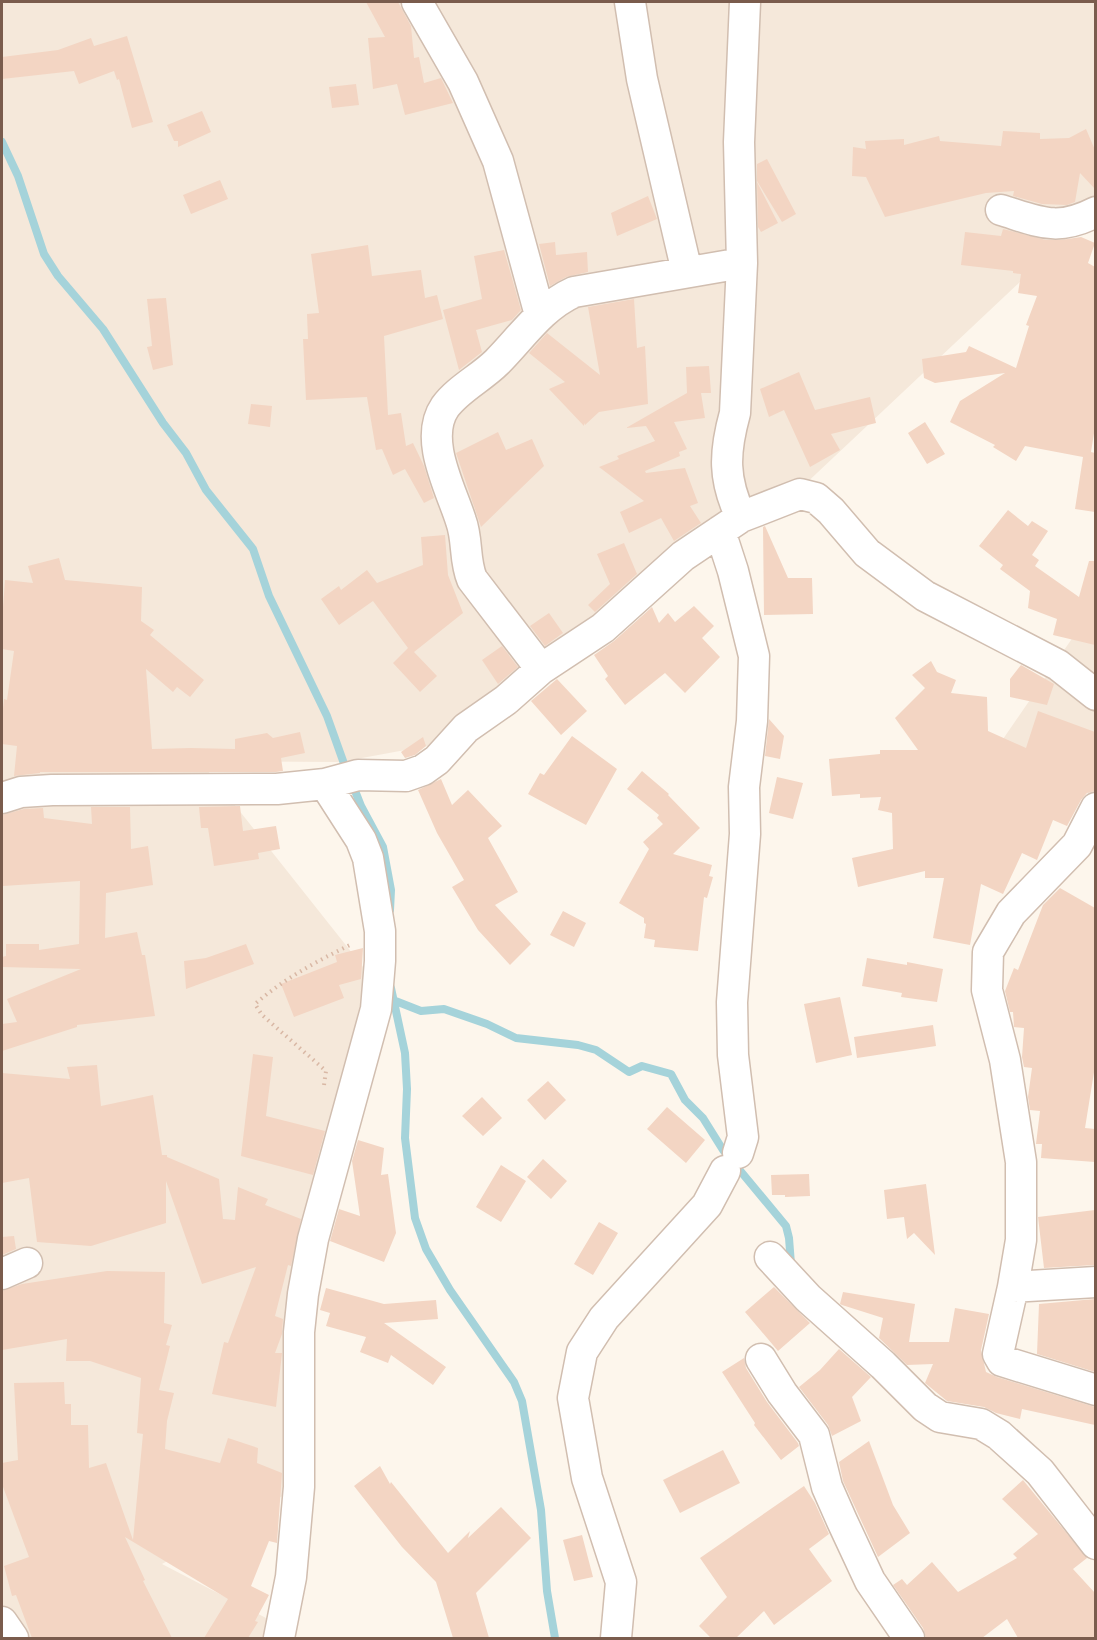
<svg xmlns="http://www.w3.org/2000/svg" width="1097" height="1640" viewBox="0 0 1097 1640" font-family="'Exo 2',sans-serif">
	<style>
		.residential { fill: #f5e8da }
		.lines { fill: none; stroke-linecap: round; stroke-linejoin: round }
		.stream { stroke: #a5d3da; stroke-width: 8 }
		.building { fill: #f3d5c3 }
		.minor-casing { stroke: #d1beb0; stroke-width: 33 }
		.path { stroke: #d9b8a5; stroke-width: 4; stroke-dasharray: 1.5 4.5; stroke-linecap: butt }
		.minor { stroke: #fff; stroke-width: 30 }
	</style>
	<rect width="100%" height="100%" fill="#fdf6ec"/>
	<path class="residential" d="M2,2H1095V213L1090,216L800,489L438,744L340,762L200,761L383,992L314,1239L302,1485L162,1564L285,1628L282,1638H2Z
		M1095,605V797L1001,742Z"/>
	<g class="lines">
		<path class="stream" d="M2,142L18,176L44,254L58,276L103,329L163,423L186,453L206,490L253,549L269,596L327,716L347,772
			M352,783L361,806L383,847L391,890L390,910
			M391,988L405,1053L407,1089L405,1138L415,1218L426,1249L450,1290L514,1382L522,1401L541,1510L547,1591L555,1638
			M393,1000L421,1011L444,1009L487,1024L516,1038L578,1045L596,1050L629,1072L642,1066L671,1074L685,1100L703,1118L723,1150L786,1226L789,1238L791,1264"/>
	</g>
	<path class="building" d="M366,2H398L411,26L414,58L419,57L424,83L441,78L453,103L405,115L397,84L373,89L368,38L385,37Z
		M127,36L153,122L132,128L119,79L117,80L114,71L79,84L74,71L2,79V57L58,50L91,38L94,46Z
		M356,84L359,105L332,108L329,87Z
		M202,111L211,132L178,147V141H174L167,125Z
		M1086,129L1095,150V189L1080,173L1075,202L1067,205L1042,204L1013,196L1014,191L986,193L885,217L866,177L852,176L853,147L866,149L865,141L904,139V145L939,136L940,141L1001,146L1003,131L1040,133V139L1069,138Z
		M767,159L796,214L782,222L757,181V164Z
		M220,180L228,199L191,214L183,195Z
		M757,182L778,223L761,232L758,227Z
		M648,196L657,219L617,236L611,213Z
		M1003,229L1046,240H1061L1081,237L1095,243L1088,263L1095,267V427L1091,452L1095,453V512L1075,509L1083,457L1025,446L1016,461L993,447L995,445L950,422L960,401L1005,373L935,383L924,378L922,359L966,352L969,346L1016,368L1029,326L1026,325L1037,296L1018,293L1021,274L1013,273V271L961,265L965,232L1001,236Z
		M555,242L556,255L587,252L588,272L566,277L550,286L539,244Z
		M368,245L372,276L421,270L425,298L437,295L443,319L384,336L388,415L401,413L406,446L413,443L424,466L434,498L424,503L405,469L393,475L382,449L376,450L367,397L306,400L303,339H308L307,314L319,313L311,254Z
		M504,250L521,310L512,320L476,330L482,352L459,370L443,310L482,299L474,256Z
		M166,298L173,365L153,370L147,347L152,346L147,299Z
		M634,299L637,348L645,346L648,404L599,412L585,425L584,423V426L549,389L565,382L529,353L547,333L600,375L588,307Z
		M709,366L711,393H701L705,418L674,422L687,449L679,452L680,456L645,471L646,473L685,468L698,503L690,506L701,523L674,541L661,518L629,533L620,512L644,501L599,467L619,459L617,456L655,441L646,426L626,428L687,393L686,367Z
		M799,372L815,410L870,397L876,423L831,434L840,450L810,467L784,410L769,417L760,389Z
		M251,404L272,406L270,427L248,424Z
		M925,422L945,454L927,464L908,433Z
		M498,432L506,450L532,439L544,466L481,527L456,453Z
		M1008,510L1028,526L1032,521L1048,531L1032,555L1039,560L1035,566L1079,597L1089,561H1095V645L1053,635L1057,619L1028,608L1030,591L1000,569L1003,565L979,546Z
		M765,526L788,578H812L813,614L764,615L763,527Z
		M445,535L448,575L463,613L414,652L437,676L420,692L393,663L408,648L373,601L339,625L321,599L339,586L341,590L367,570L377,583L423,565L421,537Z
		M624,543L637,574L595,612L588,605L610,584L597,554Z
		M59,558L65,580L142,587L141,621L154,630L150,635L204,680L190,697L177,687L173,692L146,669L152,749L191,748L235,749V739L267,733L273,738L300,732L305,753L281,758L283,771L276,772H40V773L14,776L17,746L2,744V718L4,699L7,700L14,651L2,649V621L5,580L33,583L28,566Z
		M694,606L714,626L702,638L720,657L685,693L665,673L625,705L605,679L608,676L594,655L614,641L652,607L659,623L668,613L675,622Z
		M549,613L563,633L545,646L530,626Z
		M502,646L518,667L498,684L482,660Z
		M931,661L937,672L956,680L951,693L987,697L988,731L1026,748L1038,711L1095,732V791L1087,793L1081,800L1067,826L1053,820L1037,860L1022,853L1003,894L981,884L970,945L933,938L944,878H925V871L858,887L852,858L893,849L892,813L878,810L881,797L860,798V794L832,796L829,759L880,754V750H918L895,718L925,688L912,675Z
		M1021,665L1054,684L1047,705L1010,697V679Z
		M557,679L587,711L561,735L531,701Z
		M769,719L784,736L780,759L765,756Z
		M572,736L617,769L586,825L528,794L540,773L544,775Z
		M423,737L426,746L415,755L405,758L401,752Z
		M642,771L669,794L668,795L700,828L673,854L712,865L709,876L713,877L707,898L704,897L698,951L654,947L655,940L644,938L646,924L644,923V918L619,903L649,849L643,842L663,824L657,818L659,815L627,789Z
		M777,777L803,783L793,819L769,813Z
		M441,779L452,805L468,790L502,826L488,838L518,892L495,905L531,944L510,965L478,930L452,887L464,880L437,833L418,790Z
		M240,806L243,831L276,826L280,849L258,853L259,859L214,866L208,828H201L199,807Z
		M91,807H130L131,849L148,846L153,885L106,893L105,938L137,932L142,955H145L155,1016L77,1025V1027L2,1051V1024L17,1022L7,999L81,969L2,967V957L6,956V944H39V950L79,944L80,881L3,886L2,815L24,809L43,808L44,818L92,824Z
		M1060,888L1095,908V1066L1085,1128L1095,1129V1162L1041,1158L1042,1144H1036L1040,1111L1030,1110L1028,1097L1032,1068L1024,1067L1022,1057L1024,1028L1014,1027L1013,1012H1010L1005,991L1014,968L1018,970L1043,905Z
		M563,911L586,923L574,947L550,935Z
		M246,944L254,964L186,989L184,961L206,958Z
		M363,948L361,979L339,985L344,998L294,1017L281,984L337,962L335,955Z
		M867,958L907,965V962L943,969L937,1002L901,997L902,993L862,986Z
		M840,997L852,1055L816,1063L804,1004Z
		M933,1025L936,1046L857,1058L854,1037Z
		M253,1054L273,1057L266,1116L325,1131L313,1175L241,1156Z
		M97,1065L101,1106L153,1095L162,1155H167V1157L219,1179L223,1219L235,1220L238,1187L268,1199L265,1205L301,1219L291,1266L288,1265L275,1316L283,1319L282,1334L275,1353H282L276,1407L212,1394L224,1342L228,1343L256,1267L202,1284L166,1181V1223L91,1246L37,1242L29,1178L2,1183V1073L70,1079L67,1067Z
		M548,1081L566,1100L545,1120L527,1100Z
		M482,1097L502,1118L483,1136L462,1116Z
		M667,1107L705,1140L686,1163L647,1129Z
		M358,1140L384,1148L381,1175L388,1174L396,1233L384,1262L330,1241L339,1209L360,1216L352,1161Z
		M543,1159L567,1181L551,1199L527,1177Z
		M501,1165L526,1181L501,1222L476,1207Z
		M809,1174L810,1196L785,1197V1195H772L771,1175Z
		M926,1184L935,1255L914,1233L907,1239L904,1217L887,1219L884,1190Z
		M1095,1210V1265L1044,1268L1038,1217Z
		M599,1222L618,1233L593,1275L574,1264Z
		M14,1236L16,1249L2,1255V1237Z
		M107,1271L165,1272L164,1323L172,1325L166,1345L170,1346L159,1390L174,1393L167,1421L165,1449L220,1463L228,1438L258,1448L257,1463L282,1473L277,1543L269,1541L251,1586L269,1595L255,1621L258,1622L248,1638H204L228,1599L125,1537L145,1580L143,1581L172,1638H32L16,1595L12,1596L4,1566L29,1557L2,1484V1463L18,1460L14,1383L64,1382L65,1404H71V1425H88L89,1468L106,1463L133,1540L143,1434L137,1433L141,1378L90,1361H66L67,1339L2,1350V1291L22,1284Z
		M774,1287L810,1323L778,1351L745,1312Z
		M326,1288L384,1304L436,1300L438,1319L384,1323L446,1367L433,1385L391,1355L388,1363L360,1352L366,1337L326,1326L330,1313L320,1310Z
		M843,1292L915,1304L909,1342H949L955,1308L989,1314L981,1350L986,1372L997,1377L1095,1407V1425L1022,1409L1020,1419L996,1413L984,1407L947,1401L925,1383L933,1364L907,1365L879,1338L883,1318L842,1305L840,1304Z
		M1095,1299V1372L1037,1354L1039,1304Z
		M839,1349L871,1377L852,1397L861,1421L832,1436L828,1425L799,1387L820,1370Z
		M744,1358L746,1368L767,1402L798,1443L799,1446L781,1460L754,1425L755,1423L722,1372Z
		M869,1441L893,1505L910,1533L878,1557L843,1481L839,1462Z
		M723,1450L740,1483L680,1513L663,1480Z
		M380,1466L390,1484L391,1482L448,1553L470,1531L468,1538L501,1507L531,1538L476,1593L489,1638H453L436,1582L402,1547L354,1486Z
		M1023,1480L1087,1558L1073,1569L1095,1593V1638H1018L1007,1619L982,1638H926L923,1628L893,1585L902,1579L907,1585L932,1562L958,1592L1017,1558L1013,1554L1038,1534L1002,1499Z
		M804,1486L815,1503L829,1534L809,1549L832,1581L774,1625L764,1611L736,1638H711L699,1626L727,1597L700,1558Z
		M582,1535L593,1577L574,1581L563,1540Z"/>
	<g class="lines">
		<g class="minor-casing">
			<path id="minor" d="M417,2L463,82L498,161L540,315
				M630,2L642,79L687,272
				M1001,210C1040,222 1057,232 1096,212
				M741,517L800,494L816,498L831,511L867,553L925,596L1058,665L1096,695
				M720,531L733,571L754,656L752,721L744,787L745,834L732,1002L733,1055L743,1137L738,1153
				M541,669L472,579C464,560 468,540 461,521C451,489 423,439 445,407C458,389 481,378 497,362C522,337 541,307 574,292L742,263L739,142L745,2
				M2,798L21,792L52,790L277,789L325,784L358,775L406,776L423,770L437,760L466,728L506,700L541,669L603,628L683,556L741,517C723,479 724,453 735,413L742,263
				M1096,808L1077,845L1011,913L988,952L987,990L1005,1060L1021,1162V1240L1013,1287L998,1354L1002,1361L1096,1390
				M770,1257L808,1298L883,1365L925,1407L940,1417L981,1424L999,1435L1040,1472L1096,1544
				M2,1274L27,1263
				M1013,1287L1096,1282
				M761,1359L782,1393L814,1435L827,1487L842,1521L870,1581L909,1638
				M2,1622L13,1638
				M279,1638L291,1577L299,1487V1332L303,1294L313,1239L376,1009L380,961V931L368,858L361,840L325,784
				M616,1638L621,1582L587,1478L573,1398L582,1352L604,1318L707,1205L725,1171"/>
		</g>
		<path class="path" d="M324,1085L326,1071L262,1015L255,1004C285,978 317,961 352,944"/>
		<use href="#minor" class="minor"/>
	</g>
	<rect width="1097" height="1640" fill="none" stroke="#7a5c4d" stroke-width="6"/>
</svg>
